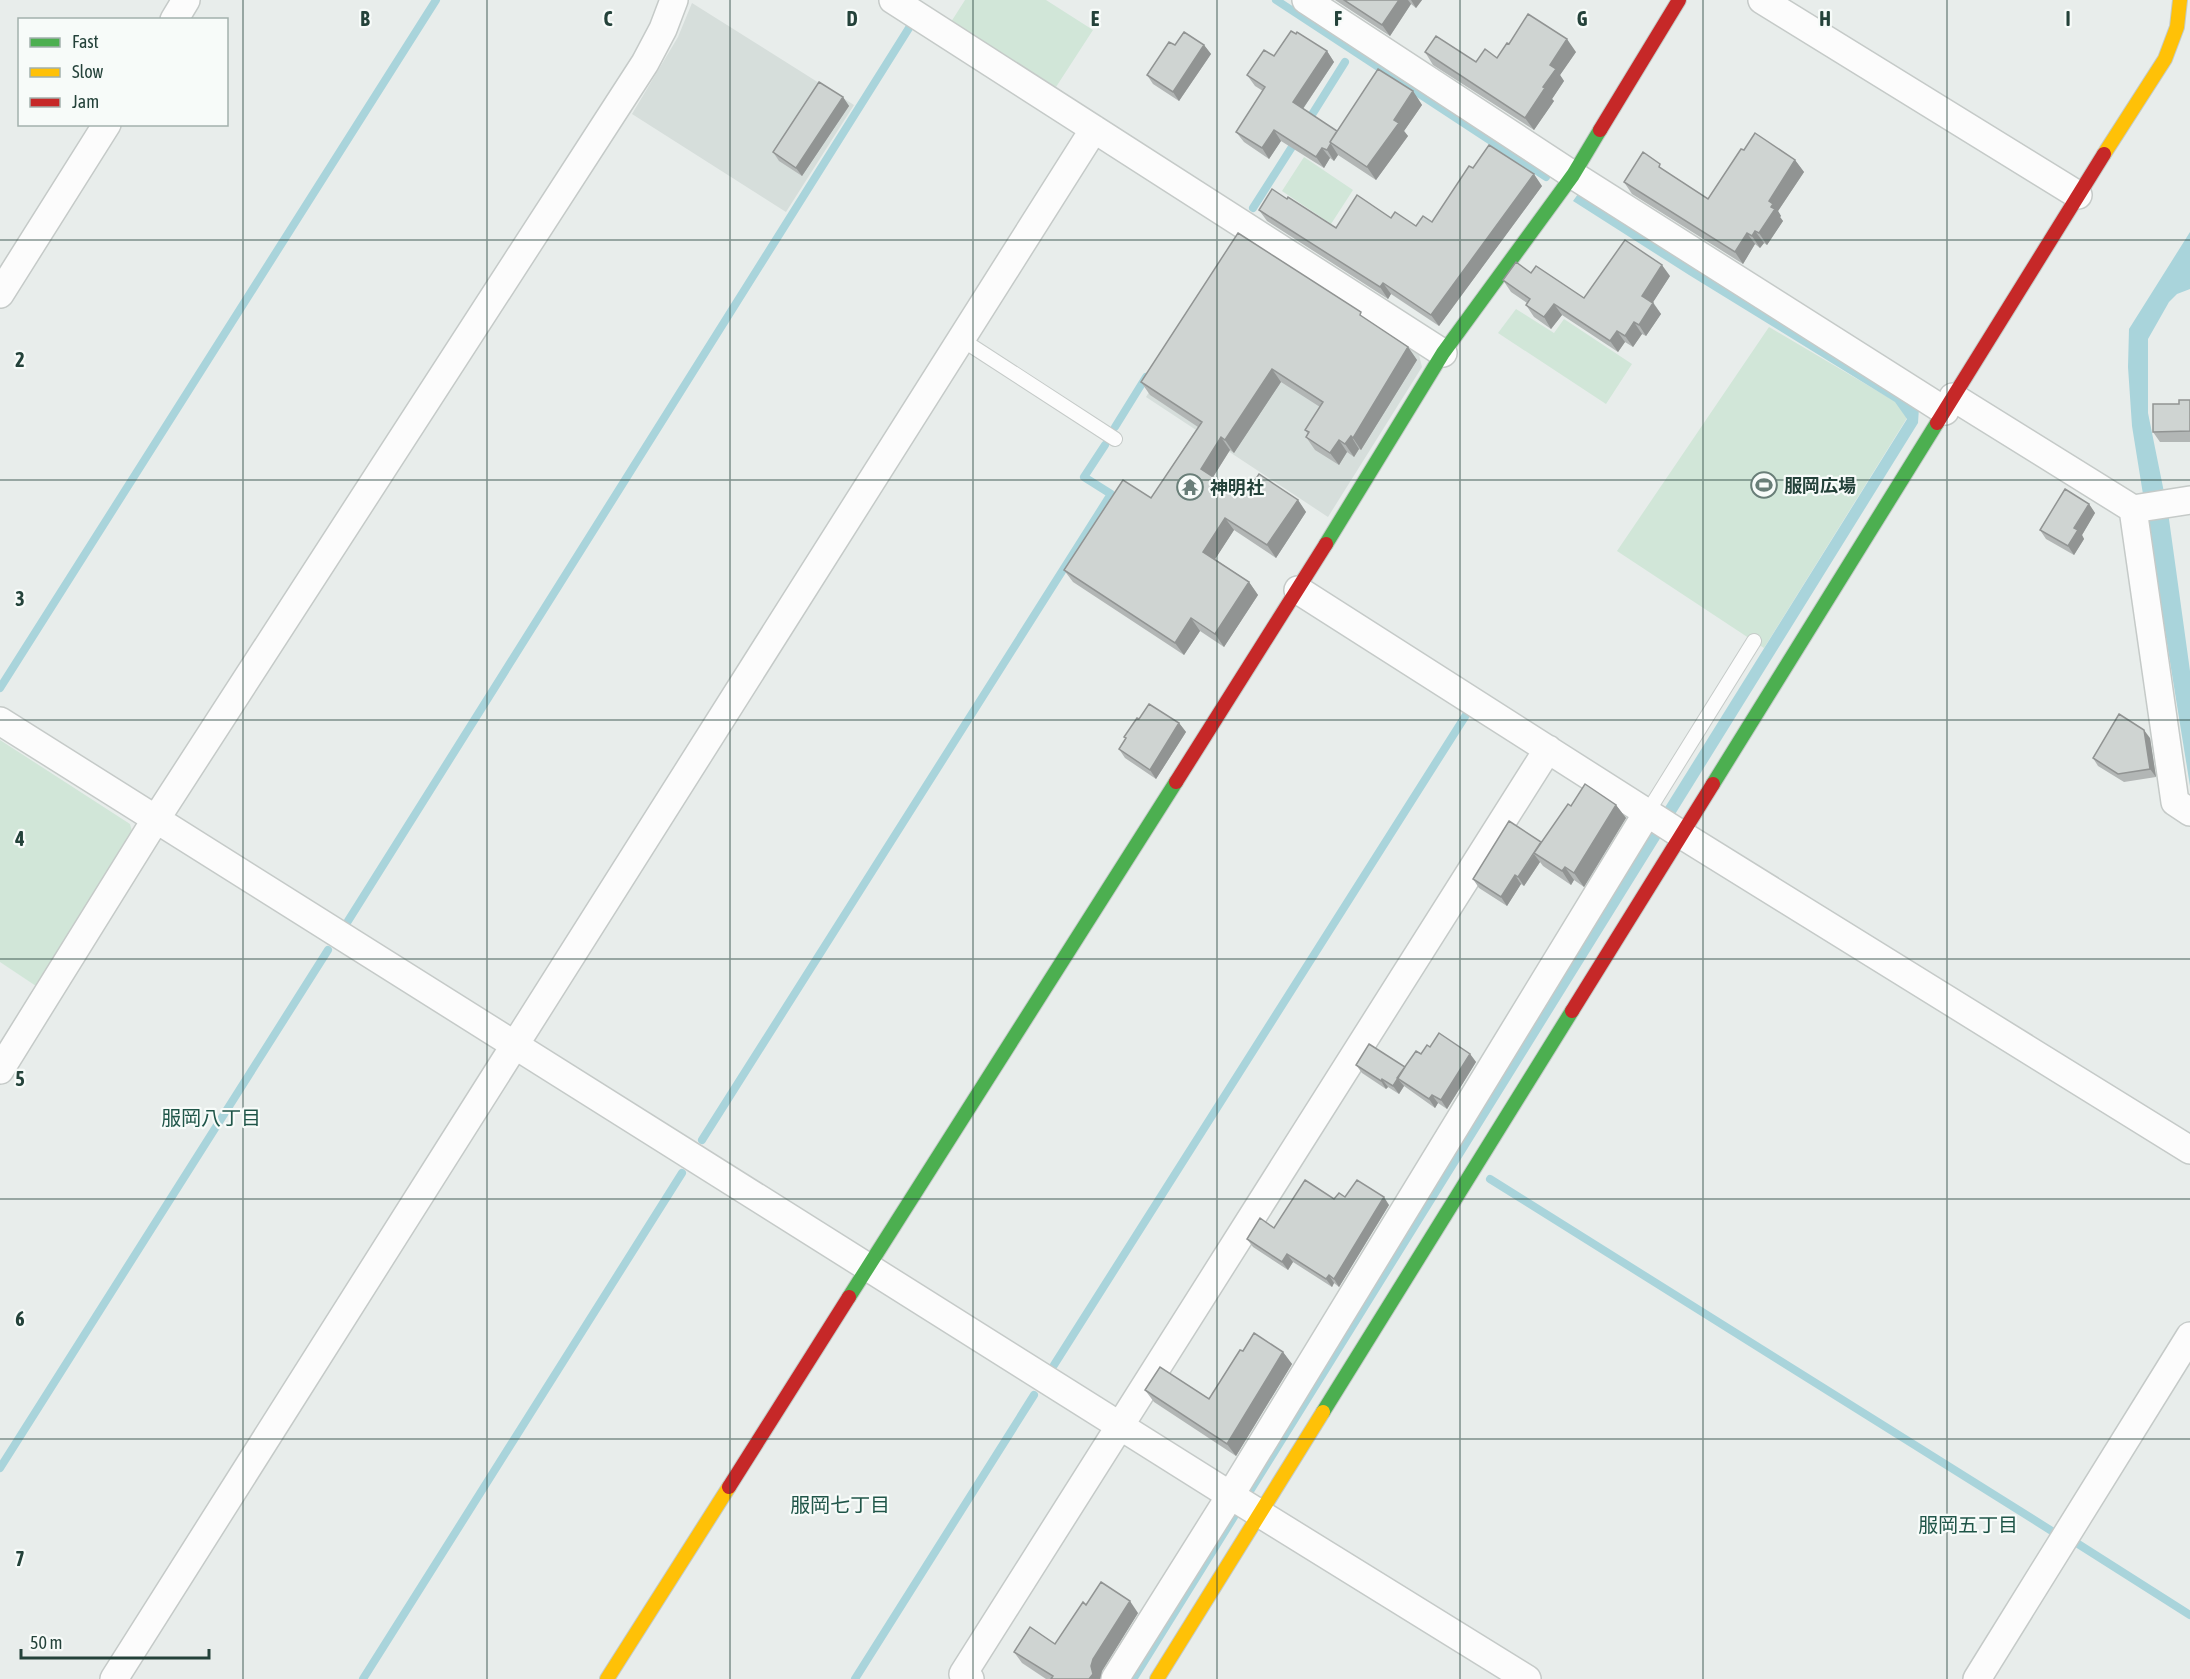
<svg xmlns="http://www.w3.org/2000/svg" width="2190" height="1679" viewBox="0 0 2190 1679" font-family="'Asap Condensed','Noto Sans JP',sans-serif">
	<style>
		.built { fill: #d6dedb }
		.green { fill: #d1e6d8 }
		.water { fill: #a9d4db }
		.lines { fill: none; stroke-linecap: round; stroke-linejoin: round }
		.stream { stroke: #a9d4db; stroke-width: 8 }
		.lane-casing { stroke: #c5cac8; stroke-width: 16 }
		.street-casing { stroke: #c5cac8; stroke-width: 30 }
		.fast-casing { stroke: #c3cbc8; stroke-width: 16 }
		.slow-casing { stroke: #c3cbc8; stroke-width: 16 }
		.jam-casing { stroke: #c3cbc8; stroke-width: 16 }
		.lane { stroke: #fcfcfc; stroke-width: 14 }
		.street { stroke: #fcfcfc; stroke-width: 27 }
		.fast { stroke: #4caf50; stroke-width: 14 }
		.slow { stroke: #ffc107; stroke-width: 14 }
		.jam { stroke: #c62828; stroke-width: 14 }
		.wall { fill: #b2b6b5 }
		.shaded-wall { fill: #919493 }
		.building { fill: #cfd4d2; stroke: #919493; stroke-width: 1.5 }
		.grid { fill: none; stroke: #24423a; stroke-width: 1.5; stroke-opacity: 0.55 }
		.labels { text-anchor: middle; dominant-baseline: central; stroke-width: 4.5; stroke-linejoin: round; paint-order: stroke }
		.poi-label { font-size: 18px; font-weight: bold; fill: #24423a; stroke: #f7fbf9; text-anchor: start }
		.neighbourhood-label { font-size: 20px; fill: #1f5548; stroke: #f7fbf9 }
		.grid-label { font-size: 20px; text-anchor: middle; font-weight: bold; fill: #24423a; stroke: #f7fbf9; stroke-width: 4.5; stroke-linejoin: round; paint-order: stroke }
	</style>
	<rect width="100%" height="100%" fill="#e8edeb"/>
	<path class="built" d="M692,3L854,105L786,212L632,114L678,37Z
		M1242,241L1419,355L1422,367L1328,517L1146,397Z"/>
	<path class="green" d="M965,0H1046L1093,30L1056,87L951,22Z
		M1304,157L1353,190L1331,224L1282,191Z
		M1516,309L1554,333L1564,319L1632,364L1606,404L1498,333Z
		M1769,327L1896,402L1907,418L1764,648L1617,551Z
		M0,740L130,824L133,835L39,988L0,962Z"/>
	<path class="water" d="M1578,194L1919,408L1918,423L1138,1679H1122L1907,419L1895,402L1689,275L1573,201Z
		M2190,232V289L2177,294L2169,302L2148,339V413L2168,512L2190,671V786L2132,426L2128,367L2129,329Z"/>
	<g class="lines">
		<path class="stream" d="M1276,0L1546,177
			M1308,121L1345,62
			M1253,208L1297,139
			M1115,427L1146,377
			M0,688L436,0
			M348,921L909,28
			M702,1140L1111,494L1084,477L1105,445
			M1490,1179L2055,1533
			M1054,1365L1466,715
			M0,1468L328,950
			M2075,1542L2190,1615
			M363,1679L682,1173
			M855,1679L1034,1395"/>
		<g class="lane-casing">
			<path id="lane" d="M961,339L1115,439
				M1647,813L1754,641"/>
		</g>
		<g class="street-casing">
			<path id="street" d="M893,0L1443,353
				M1306,0L1573,175L1945,411
				M1762,0L2078,195
				M174,20L186,0
				M0,294L107,124
				M1953,397L2133,509L2175,802L2190,812
				M2133,509L2190,500
				M1298,590L1682,835L2190,1150
				M0,721L1233,1497L1527,1679
				M0,1070L156,819L645,63L663,29L674,0
				M114,1679L1094,129
				M970,1679L963,1674L1548,749
				M1115,1679L1230,1496L1647,813
				M1977,1679L2190,1336"/>
		</g>
		<g class="fast-casing">
			<path id="fast" d="M1326,544L1443,353L1573,175L1600,130
				M1713,784L1937,423
				M849,1297L1176,782
				M1323,1412L1572,1011"/>
		</g>
		<g class="slow-casing">
			<path id="slow" d="M2104,154L2165,59L2177,27L2180,0
				M607,1679L729,1487
				M1157,1679L1323,1412"/>
		</g>
		<g class="jam-casing">
			<path id="jam" d="M1600,130L1679,0
				M1937,423L2104,154
				M1176,782L1326,544
				M1572,1011L1713,784
				M729,1487L849,1297"/>
		</g>
		<use href="#lane" class="lane"/>
		<use href="#street" class="street"/>
		<use href="#fast" class="fast"/>
		<use href="#slow" class="slow"/>
		<use href="#jam" class="jam"/>
	</g>
	<path class="wall" d="M1335,0H1422L1416,8L1411,4L1390,36Z
		M1509,44L1576,52L1560,75L1564,81L1552,99L1554,101L1534,130L1433,65L1425,52L1476,62L1497,58Z
		M1175,45H1204L1211,54L1179,101L1153,84L1147,75Z
		M1327,51L1334,62L1303,109L1337,131L1413,91L1422,105L1404,131L1408,136L1376,180L1338,155L1334,161L1330,158L1324,168L1281,141L1269,159L1244,142L1236,132L1263,91L1255,86L1247,75Z
		M843,97L849,106L802,176L779,161L773,152Z
		M1744,150L1795,160L1804,172L1778,211L1781,216L1780,217L1783,221L1767,245L1764,243L1760,248L1755,244L1743,264L1632,194L1624,182L1665,171L1708,199Z
		M1473,168L1542,186L1439,326L1391,294L1388,299L1267,221L1259,210L1287,199L1336,228L1391,218L1416,226L1432,222Z
		M1531,273L1584,298L1670,276L1653,302L1661,314L1646,336L1642,334L1633,347L1625,342L1618,352L1562,315L1551,329L1534,317L1526,305L1527,303L1511,292L1503,280Z
		M1366,319L1408,347L1417,360L1361,450L1359,449L1354,457L1347,452L1339,465L1315,450L1306,437L1308,434L1305,430L1320,407L1281,382L1234,453L1230,450L1213,477L1244,497L1298,500L1306,512L1276,558L1234,530L1215,559L1249,582L1258,595L1224,647L1200,631L1184,655L1073,582L1064,570L1151,498L1198,427L1150,395L1141,382Z
		M2190,400V442H2160L2153,432L2179,404Z
		M2089,504L2095,513L2082,535L2084,539L2074,555L2046,539L2040,530Z
		M1139,719L1179,723L1186,732L1156,779L1125,758L1119,749L1126,739L1124,737Z
		M2150,738L2156,777L2124,782L2098,766L2093,758Z
		M1616,805L1626,818L1584,887L1574,880L1571,885L1543,866L1540,862L1524,886L1521,884L1507,906L1479,888L1473,879L1541,842L1571,806Z
		M1430,1047L1470,1054L1476,1062L1447,1109L1438,1103L1435,1108L1404,1086L1399,1094L1388,1087L1386,1089L1362,1073L1356,1065L1405,1067Z
		M1345,1197L1389,1205L1339,1287L1334,1283L1332,1287L1293,1262L1288,1270L1253,1247L1247,1239L1274,1228L1334,1199Z
		M1243,1351L1283,1352L1292,1364L1236,1456L1154,1402L1145,1390L1209,1399Z
		M1086,1605L1138,1613L1102,1671L1100,1679H1046L1022,1663L1014,1652L1055,1644Z"/>
	<path class="shaded-wall" d="M1399,0H1408L1411,4L1390,36L1382,25Z
		M1411,0H1422L1416,8Z
		M1567,39L1576,52L1560,75L1564,81L1552,99L1554,101L1534,130L1525,118L1543,87L1550,65Z
		M1204,45L1211,54L1179,101L1173,92Z
		M1327,51L1334,62L1300,113L1293,102Z
		M1413,91L1422,105L1404,131L1408,136L1376,180L1367,167L1394,120Z
		M843,97L849,106L802,176L796,168Z
		M1274,130L1281,141L1269,159L1262,148Z
		M1331,144L1338,155L1334,161L1327,150Z
		M1322,148L1330,158L1324,168L1316,157Z
		M1795,160L1804,172L1778,211L1781,216L1780,217L1783,221L1767,245L1759,233L1771,207L1769,201Z
		M1534,174L1542,186L1439,326L1431,315Z
		M1755,231L1764,243L1760,248L1752,236Z
		M1747,233L1755,244L1743,264L1735,252Z
		M1662,265L1670,276L1650,307L1642,296Z
		M1383,283L1391,294L1388,299L1380,287Z
		M1653,303L1661,314L1646,336L1639,325Z
		M1554,304L1562,315L1551,329L1544,317Z
		M1634,322L1642,334L1633,347L1625,336Z
		M1617,331L1625,342L1618,352L1610,341Z
		M1408,347L1417,360L1361,450L1353,438Z
		M1272,369L1281,382L1234,453L1225,440Z
		M1351,436L1359,449L1354,457L1345,444Z
		M1221,437L1230,450L1210,482L1201,469Z
		M1339,440L1347,452L1339,465L1330,453Z
		M1298,500L1306,512L1276,558L1267,545Z
		M2089,504L2095,513L2082,535L2084,539L2074,555L2068,546L2074,528Z
		M1225,518L1234,530L1212,564L1203,552Z
		M1249,582L1258,595L1224,647L1215,634Z
		M1191,618L1200,631L1184,655L1175,643Z
		M1179,723L1186,732L1156,779L1150,770Z
		M2144,730L2150,738L2156,777L2150,769Z
		M1616,805L1626,818L1584,887L1574,873Z
		M1534,854L1540,862L1524,886L1518,877Z
		M1565,867L1574,880L1571,885L1562,871Z
		M1515,875L1521,884L1507,906L1501,897Z
		M1470,1054L1476,1062L1447,1109L1441,1100Z
		M1382,1079L1388,1087L1386,1089L1381,1081Z
		M1398,1079L1404,1086L1399,1094L1393,1086Z
		M1432,1095L1438,1103L1435,1108L1429,1099Z
		M1384,1197L1389,1205L1339,1287L1334,1279Z
		M1287,1254L1293,1262L1288,1270L1282,1262Z
		M1329,1275L1334,1283L1332,1287L1326,1279Z
		M1283,1352L1292,1364L1236,1456L1227,1444Z
		M1130,1601L1138,1613L1102,1671L1100,1679H1089L1091,1666L1093,1659Z"/>
	<path class="building" d="M1344,0H1399L1382,25Z
		M1528,14L1567,39L1550,65L1556,69L1543,87L1545,88L1525,118L1425,52L1436,36L1476,62L1485,49L1497,58L1507,43L1509,44Z
		M1291,31L1296,34L1297,32L1327,51L1293,102L1337,131L1330,142L1331,143L1327,150L1322,148L1316,157L1274,130L1262,148L1236,132L1265,87L1247,75L1264,50L1274,56Z
		M1184,32L1204,45L1173,92L1147,75L1169,42L1175,45Z
		M1378,69L1413,91L1394,120L1399,123L1367,167L1330,142Z
		M819,82L843,97L796,168L773,152Z
		M1755,133L1795,160L1769,201L1773,204L1771,207L1775,209L1759,233L1755,231L1752,236L1747,233L1735,252L1624,182L1643,152L1660,164L1659,167L1708,199L1741,149L1744,150Z
		M1489,145L1534,174L1431,315L1383,283L1380,287L1259,210L1272,189L1287,199L1288,197L1336,228L1357,195L1391,218L1395,212L1416,226L1423,216L1432,222L1469,166L1473,168Z
		M1238,233L1361,312L1360,315L1408,347L1353,438L1351,436L1345,444L1339,440L1330,453L1306,437L1309,432L1305,430L1323,402L1272,369L1225,440L1221,437L1201,469L1244,497L1259,474L1298,500L1267,545L1225,518L1203,552L1249,582L1215,634L1191,618L1175,643L1064,570L1123,480L1151,498L1202,422L1141,382Z
		M1625,240L1662,265L1642,296L1653,303L1639,325L1634,322L1625,336L1617,331L1610,341L1554,304L1544,317L1526,305L1530,299L1503,280L1516,262L1531,273L1536,266L1584,298Z
		M2179,400H2190V431L2153,432V404H2179Z
		M2065,489L2089,504L2074,528L2078,530L2068,546L2040,530Z
		M1149,704L1179,723L1150,770L1119,749L1126,738L1124,737L1137,718L1139,719Z
		M2119,714L2144,730L2150,769L2118,774L2093,758Z
		M1585,784L1616,805L1574,873L1565,867L1562,871L1534,853L1568,804L1571,806Z
		M1509,821L1541,842L1518,877L1515,875L1501,897L1473,879Z
		M1439,1033L1470,1054L1441,1100L1432,1095L1429,1099L1397,1078L1416,1051L1421,1054L1427,1045L1430,1047Z
		M1369,1044L1405,1067L1393,1086L1382,1079L1381,1081L1356,1065Z
		M1305,1180L1334,1199L1339,1193L1345,1197L1357,1180L1384,1197L1334,1279L1329,1275L1326,1279L1287,1254L1282,1262L1247,1239L1260,1218L1274,1228Z
		M1254,1333L1283,1352L1227,1444L1145,1390L1160,1367L1209,1399L1240,1350L1243,1351Z
		M1101,1582L1130,1601L1093,1659L1091,1666L1093,1674L1089,1679H1051L1053,1676L1014,1652L1030,1627L1055,1644L1083,1602L1086,1605Z"/>
	<path class="grid" d="M243,0V1679M487,0V1679M730,0V1679M973,0V1679M1217,0V1679M1460,0V1679M1703,0V1679M1947,0V1679M0,240H2190M0,480H2190M0,720H2190M0,959H2190M0,1199H2190M0,1439H2190"/>
	<defs>
		<g id="stadium-ring" transform="scale(1.35)"><circle r="9.5" fill="#f7fbf9" stroke="#697e78" stroke-width="1.5"/><path d="M0-5a6.5 5 0 1 0 0 10a6.5 5 0 1 0 0-10ZM-3.5-1.8h7v3.6h-7Z" fill="#697e78"/></g>
		<g id="temple-ring" transform="scale(1.35)"><circle r="9.5" fill="#f7fbf9" stroke="#697e78" stroke-width="1.5"/><path d="M0-6L5-2H3V0L6.5 2.5H4V6H1.5V3h-3V6H-4V2.5H-6.5L-3 0V-2H-5Z" fill="#697e78"/></g>
	</defs>
	<g fill-rule="evenodd">
		<use href="#stadium-ring" x="1764" y="485"/>
		<use href="#temple-ring" x="1190" y="487"/>
	</g>
	<g class="labels">
		<g class="poi-label">
			<text x="1784" y="485">服岡広場</text>
			<text x="1210" y="487">神明社</text>
		</g>
		<g class="neighbourhood-label">
			<text x="211" y="1117">服岡八丁目</text>
			<text x="840" y="1504">服岡七丁目</text>
			<text x="1968" y="1524">服岡五丁目</text>
		</g>
	</g>
	<g class="grid-label">
		<text x="365" y="26">B</text>
		<text x="608" y="26">C</text>
		<text x="852" y="26">D</text>
		<text x="1095" y="26">E</text>
		<text x="1338" y="26">F</text>
		<text x="1582" y="26">G</text>
		<text x="1825" y="26">H</text>
		<text x="2068" y="26">I</text>
		<text x="20" y="367">2</text>
		<text x="20" y="606">3</text>
		<text x="20" y="846">4</text>
		<text x="20" y="1086">5</text>
		<text x="20" y="1326">6</text>
		<text x="20" y="1566">7</text>
	</g>
	<rect x="18" y="18" width="210" height="108" fill="#f7fbf9" stroke="#a3b1ad" stroke-width="1.5"/>
	<rect x="30" y="38" width="30" height="9" fill="#4caf50" stroke="#a3b1ad" stroke-width="1.5"/>
	<text x="72" y="48" font-size="18" fill="#24423a">Fast</text>
	<rect x="30" y="68" width="30" height="9" fill="#ffc107" stroke="#a3b1ad" stroke-width="1.5"/>
	<text x="72" y="78" font-size="18" fill="#24423a">Slow</text>
	<rect x="30" y="98" width="30" height="9" fill="#c62828" stroke="#a3b1ad" stroke-width="1.5"/>
	<text x="72" y="108" font-size="18" fill="#24423a">Jam</text>
	<path d="M21 1649v9h188v-9" fill="none" stroke="#24423a" stroke-width="3"/>
	<text x="30" y="1649" font-size="18" fill="#24423a" stroke="#f7fbf9" stroke-width="4.5" paint-order="stroke">50 m</text>
</svg>
